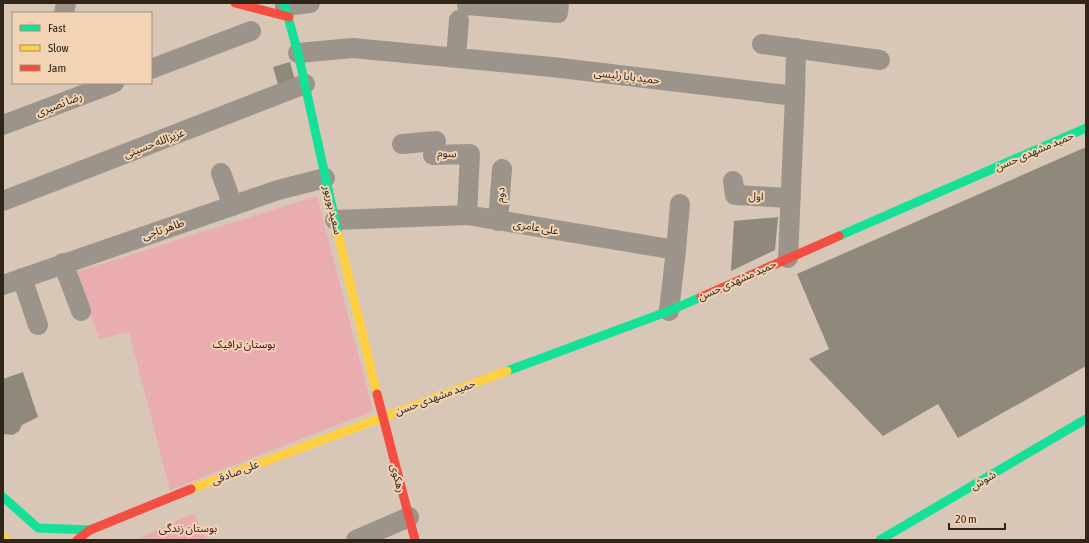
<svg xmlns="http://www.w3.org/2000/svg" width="1089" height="543" viewBox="0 0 1089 543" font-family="'Asap Condensed','Noto Sans Arabic',sans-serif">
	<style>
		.green { fill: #eaadaf }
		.building { fill: #8e897b }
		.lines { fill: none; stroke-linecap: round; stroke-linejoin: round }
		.street { stroke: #9c948b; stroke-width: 20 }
		.fast { stroke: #16e098; stroke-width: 9 }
		.slow { stroke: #ffcf43; stroke-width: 9 }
		.jam { stroke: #f24e42; stroke-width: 9 }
		.labels { text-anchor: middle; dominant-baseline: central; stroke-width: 4; stroke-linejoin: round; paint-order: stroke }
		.street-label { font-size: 11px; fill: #302519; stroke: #f2d4b5 }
		.park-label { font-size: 11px; fill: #4c0f21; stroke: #f2d4b5 }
	</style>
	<rect width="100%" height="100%" fill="#d8c7b6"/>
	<path class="green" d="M317,196L373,411L170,490L129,332L99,339L76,272Z
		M194,513L206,540H136Z"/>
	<path class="building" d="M290,62L296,84L279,88L273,67Z
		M1086,147V366L958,438L938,404L883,436L809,359L829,349L797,274Z
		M778,217L775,250L731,271L734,221Z
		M23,372L38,417L22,425L19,431L13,435L3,434V379Z"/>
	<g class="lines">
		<path class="street" d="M467,5L558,13L559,3
			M285,6L310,3
			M64,13L66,3
			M762,44L880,60
			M298,53L353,48L552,67L795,96L788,258
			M456,57L459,20
			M151,69L251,31
			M795,96L796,48
			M3,125L114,83
			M402,144L436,141L433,155L470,154L467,215
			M221,173L233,206
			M733,181L735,195L791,198
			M3,201L305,84
			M335,220L467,215L676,250L669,311
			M498,221L502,169
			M676,250L680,204
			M63,263L81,311
			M22,278L38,325
			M3,285L278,190L325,178
			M356,540L409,517"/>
		<path class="fast" d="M284,3L298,53L338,234
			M839,236L1086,128
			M507,371L669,311L701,297
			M3,497L38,528L90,530
			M880,540L1086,419"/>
		<path class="slow" d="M338,234L377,394
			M191,489L507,371
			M3,537L7,540"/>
		<path class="jam" d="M235,3L289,17
			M701,297L839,236
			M377,394L415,540
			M77,540L90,530L191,489"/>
	</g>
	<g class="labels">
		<g class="street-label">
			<text transform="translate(627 76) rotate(7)">حمید بابا رئیسی</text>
			<text transform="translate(59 104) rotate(-21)">رضا نصیری</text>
			<text transform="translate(154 143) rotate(-21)">عزیزالله حسینی</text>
			<text transform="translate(1034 151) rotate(-23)">حمید مشهدی حسن</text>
			<text transform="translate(447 153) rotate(3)">سوم</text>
			<text transform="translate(500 195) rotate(-85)">دوم</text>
			<text transform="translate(756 196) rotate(2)">اول</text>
			<text transform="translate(333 210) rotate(77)">سعید بوربور</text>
			<text transform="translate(536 227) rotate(9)">علی عامری</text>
			<text transform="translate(163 229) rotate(-19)">طاهر تاجی</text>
			<text transform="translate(737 280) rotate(-24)">حمید مشهدی حسن</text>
			<text transform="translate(435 397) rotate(-20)">حمید مشهدی حسن</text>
			<text transform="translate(235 472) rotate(-21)">علی صادقی</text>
			<text transform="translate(398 478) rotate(75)">رهکوی</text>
			<text transform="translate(983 480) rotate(-30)">شوش</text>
		</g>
		<g class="park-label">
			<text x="244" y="344">بوستان ترافیک</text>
			<text x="188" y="528">بوستان زندگی</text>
		</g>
	</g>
	<rect width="1089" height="543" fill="none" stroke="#302519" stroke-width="8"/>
	<rect x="12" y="12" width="140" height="72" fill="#f2d4b5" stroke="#a48e77"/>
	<rect x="20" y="25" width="20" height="6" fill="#16e098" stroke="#a48e77"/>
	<text x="48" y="32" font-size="12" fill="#302519">Fast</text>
	<rect x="20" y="45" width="20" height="6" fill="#ffcf43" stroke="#a48e77"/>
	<text x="48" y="52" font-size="12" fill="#302519">Slow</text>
	<rect x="20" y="65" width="20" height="6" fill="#f24e42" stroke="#a48e77"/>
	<text x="48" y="72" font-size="12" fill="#302519">Jam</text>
	<path d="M949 523v6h56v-6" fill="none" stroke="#302519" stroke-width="2"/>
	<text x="955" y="523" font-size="12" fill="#302519" stroke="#f2d4b5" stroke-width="3" paint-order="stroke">20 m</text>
</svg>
